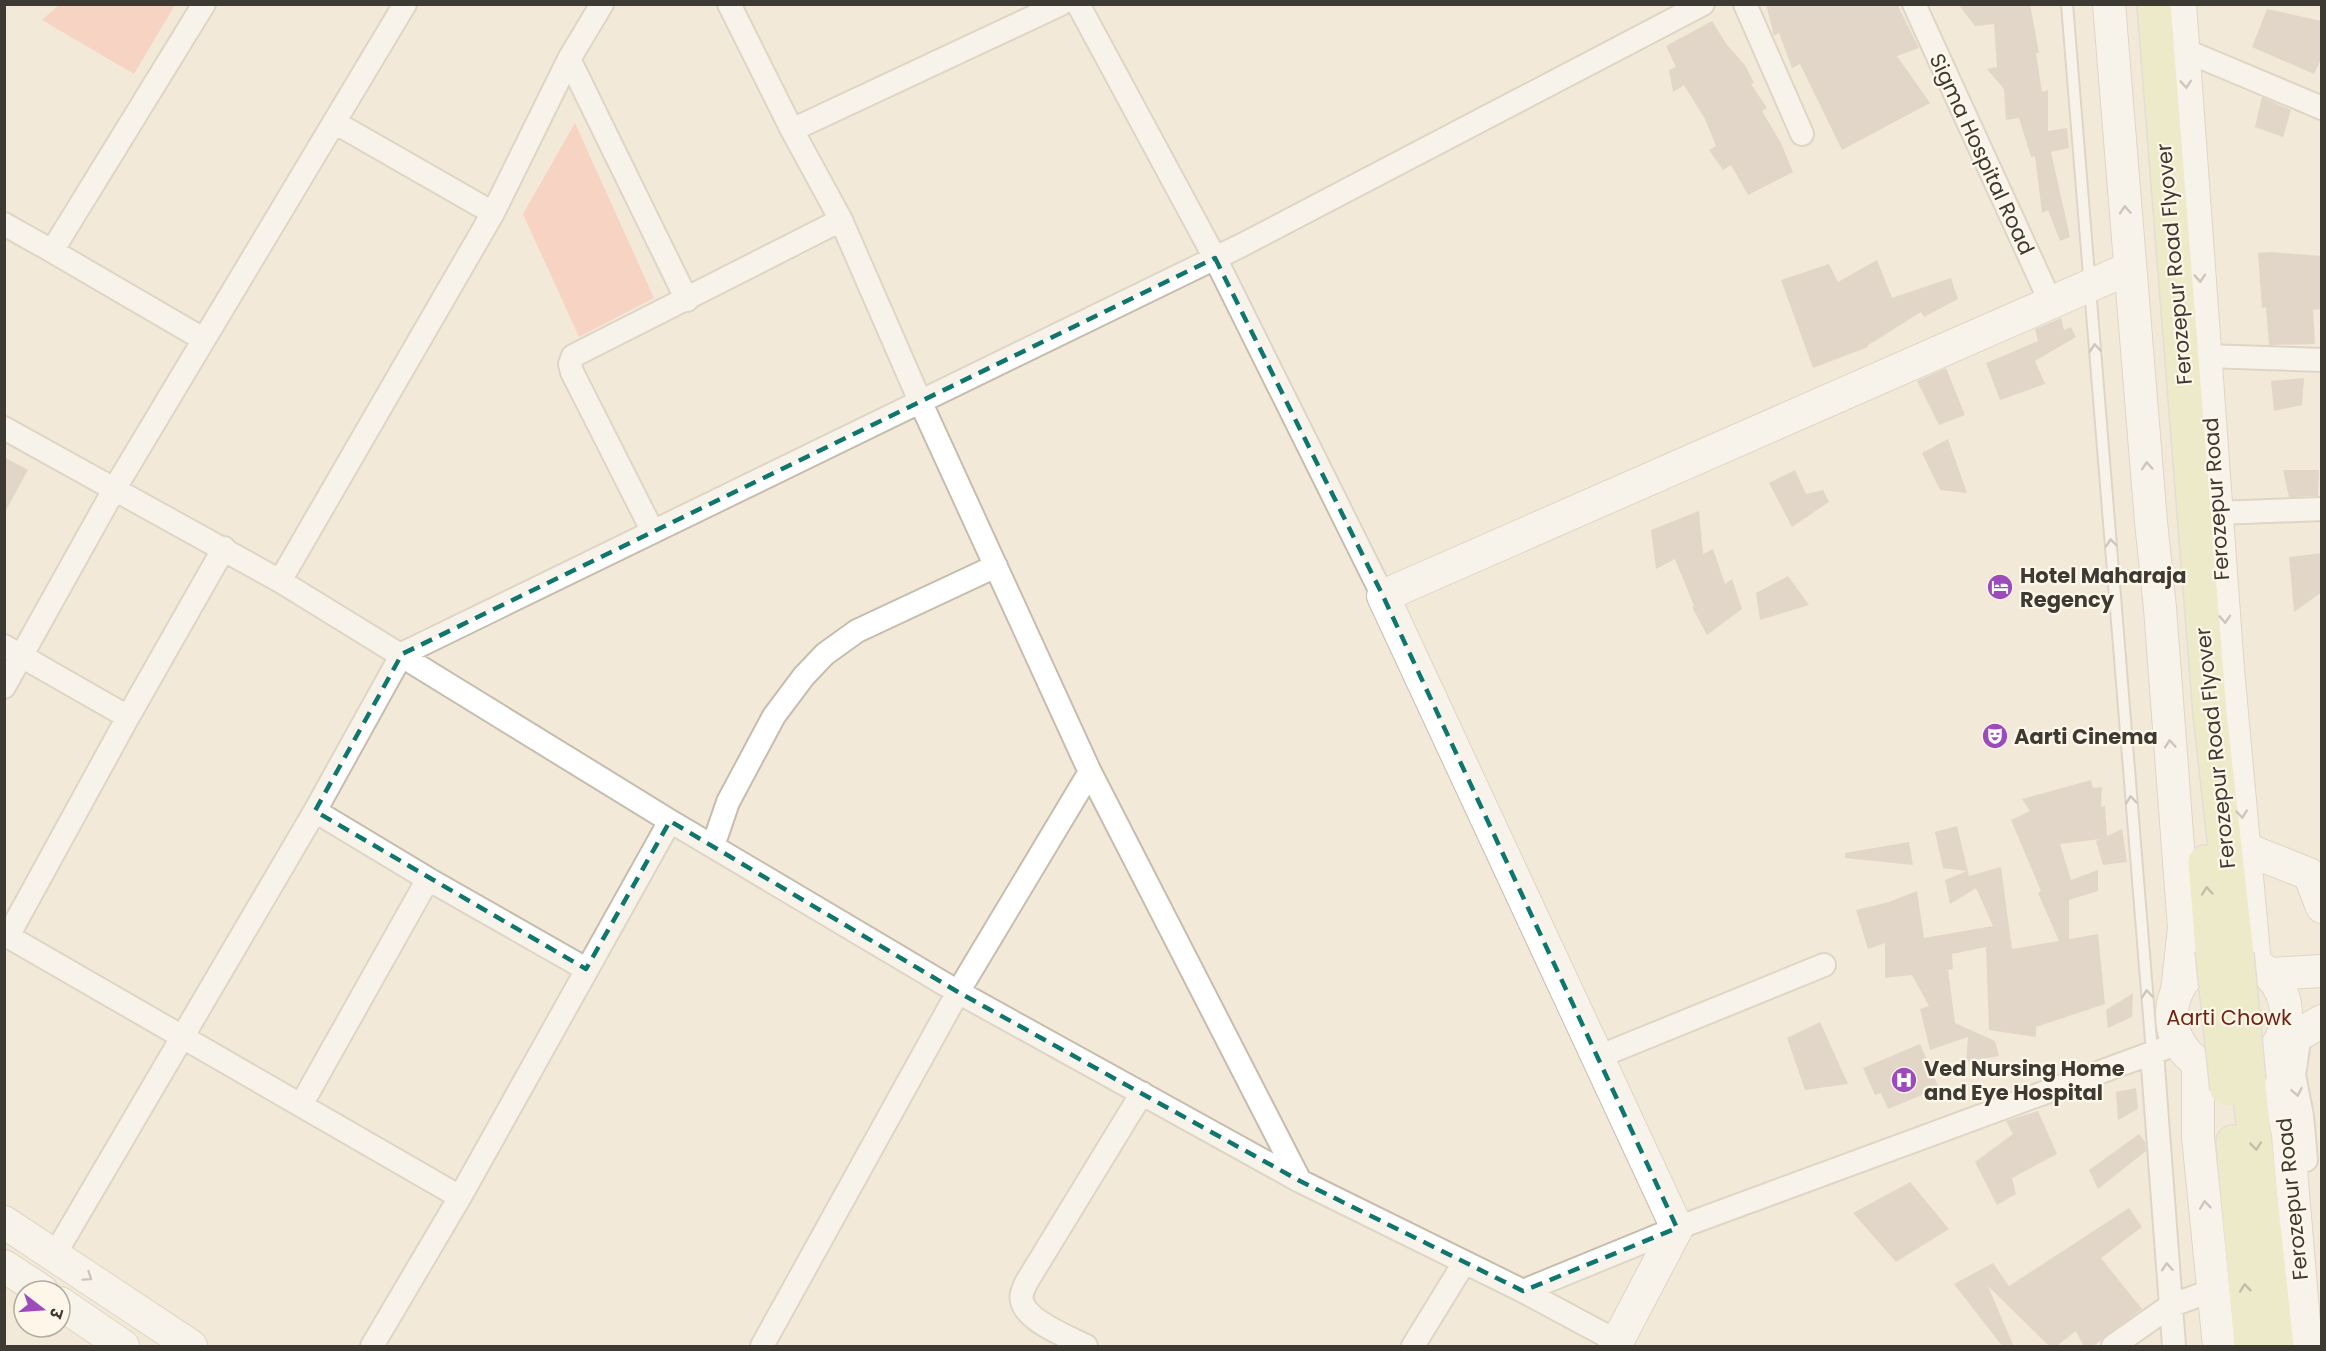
<svg xmlns="http://www.w3.org/2000/svg" width="2326" height="1351" viewBox="0 0 2326 1351" font-family="Poppins,'Noto Sans Devanagari',sans-serif">
	<style>
		.green { fill: #fcb9aa }
		.building { fill: #cfbfb3 }
		.lines { fill: none; stroke-linecap: round; stroke-linejoin: round }
		.lane-casing { stroke: #c6bdad; stroke-width: 14 }
		.street-casing { stroke: #c6bdad; stroke-width: 26 }
		.secondary-casing { stroke: #c6bdad; stroke-width: 34 }
		.primary-casing { stroke: #d0d0ce; stroke-width: 36 }
		.lane { stroke: #fff; stroke-width: 10 }
		.street { stroke: #fff; stroke-width: 22 }
		.secondary { stroke: #fff; stroke-width: 32 }
		.primary { stroke: #e7eab7; stroke-width: 33 }
		.primary-bridge-casing { stroke: #d0d0ce; stroke-width: 36; stroke-linecap: butt }
		.primary-bridge { stroke: #e7eab7; stroke-width: 33 }
		.oneway { stroke: #9e9c99 }
		.oneway2 { stroke: #8a896e }
		.marked { fill: none; stroke: #0f766e; stroke-width: 4.5; stroke-dasharray: 12 8; stroke-linejoin: round }
		.labels { text-anchor: middle; dominant-baseline: central; stroke-width: 4.5; stroke-linejoin: round; paint-order: stroke }
		.street-label { font-size: 21px; fill: #3d3a33; stroke: #fef7e9 }
		.poi-label { font-size: 21px; font-weight: bold; fill: #3d3a33; stroke: #fef7e9; text-anchor: start }
		.park-label { font-size: 21px; fill: #722414; stroke: #fef7e9 }
	</style>
	<rect width="100%" height="100%" fill="#f2e9d8"/>
	<path class="green" d="M60,4H175V5L134,74L42,20Z
		M575,123L654,298L579,337L523,214Z"/>
	<path class="building" d="M1766,4H1897L1919,48L1897,56L1930,103L1842,150L1800,64L1792,68L1779,33L1774,36Z
		M1958,4H2030L2039,53H2036L2042,92L2048,90V131L2067,128L2069,148L2051,152L2070,237L2060,241L2048,210L2042,213L2035,156L2031,157L2019,118L2006,120L2004,89L1987,69L1997,67L1994,24L1975,26Z
		M2267,9L2322,21V57L2314,74L2252,47Z
		M1712,21L1727,45L1745,65L1754,83L1751,84L1767,108L1762,111L1781,143L1793,172L1748,195L1731,165L1723,170L1709,150L1716,146L1705,119L1684,85L1673,92L1669,70L1676,67L1666,46Z
		M2262,97L2291,110L2283,137L2255,127Z
		M2270,252L2322,256V309L2313,310L2315,344L2269,345L2266,307L2262,308L2258,253Z
		M1877,260L1892,298L1951,278L1958,299L1924,317L1921,312L1867,346L1868,347L1813,368L1781,280L1829,264L1838,282Z
		M2061,318L2064,330L2071,327L2076,337L2035,361L2045,384L2000,400L1986,363L2038,341L2035,329Z
		M1946,368L1965,415L1939,425L1917,381Z
		M2304,378L2302,405L2274,411L2271,381Z
		M1948,439L1967,493L1940,490L1922,453Z
		M4,457L28,470L4,514Z
		M1795,470L1806,494L1823,490L1829,502L1792,527L1769,483Z
		M2283,470H2319L2318,496L2289,497Z
		M1699,511L1703,554L1713,549L1725,584L1732,579L1742,609L1707,635L1692,607L1694,606L1675,559L1656,569L1651,530Z
		M2322,553V592L2294,612L2289,557Z
		M1788,576L1809,605L1760,620L1756,593Z
		M2091,780L2093,788L2102,787L2101,807L2105,806L2107,836L2122,829L2127,862L2103,865L2096,841L2101,839L2060,844L2071,880L2098,870V891L2069,900V939L2098,934L2105,1004L2036,1027V1037L1989,1030L1986,947L1952,954L1953,969L1948,970L1955,1023L1995,1041L1999,1056L1966,1062L1968,1037L1930,1050L1920,1009L1929,1006L1912,975L1885,978V943L1868,949L1856,910L1889,902L1917,891L1924,938L1993,926L1976,888L1950,904L1945,880L1967,871L1943,868L1935,832L1957,826L1969,876L2001,867L2012,949L2059,941L2038,893L2041,891L2011,820L2030,811L2022,799Z
		M1909,842L1913,865L1845,858V853Z
		M2133,993L2132,1017L2108,1028L2106,1010Z
		M1820,1022L1848,1084L1805,1090L1787,1038Z
		M1920,1044L1939,1088L1888,1109L1881,1093L1875,1095L1863,1068Z
		M2136,1088L2138,1109L2118,1120L2116,1092Z
		M2038,1111L2057,1154L2012,1178L2016,1194L1997,1205L1975,1162L2013,1134L2006,1121Z
		M2139,1134L2145,1142L2146,1151L2098,1189L2089,1170Z
		M1910,1182L1949,1229L1896,1262L1853,1213Z
		M2129,1208L2142,1227L2101,1258L2142,1309L2092,1347H2084L2076,1331L2055,1347H2050L1988,1286L2014,1347H2003L1954,1284L1993,1263L2009,1286Z"/>
	<g class="lines">
		<g class="lane-casing">
			<path id="lane" d="M2067,4L2152,1053"/>
		</g>
		<g class="street-casing">
			<path id="street" d="M729,4L792,130L841,220L920,401L1090,772L1300,1181
				M1078,4L1215,258L1383,596
				M1745,4L1802,134
				M1914,4L2051,303
				M2184,50L2322,108
				M569,59L687,300
				M334,122L493,213
				M792,130L1061,4
				M4,224L52,251L204,4
				M52,251L203,339
				M2206,356L2322,360
				M4,428L280,581L670,821L958,992L1300,1181L1523,1291L1677,1228L2179,1043
				M2217,513L2322,509
				M653,532L572,372L570,364L573,356L841,220
				M280,581L493,213L569,59L602,4
				M4,646L128,717L224,548
				M4,687L115,488L405,4
				M315,811L428,879L586,969
				M713,846L728,802L774,716L804,676L825,654L857,631L996,566
				M4,934L460,1197
				M8,936L128,717
				M2300,1034L2294,1075L2302,1116L2306,1160
				M2152,1053L2174,1346
				M1598,1057L1824,965
				M301,1105L428,879
				M55,1254L315,811L402,654L1242,245L1703,4
				M1523,1291L1618,1342
				M372,1346L460,1197L670,821
				M762,1346L958,992L1090,772
				M1086,1346C1068,1337 1026,1321 1022,1301C1020,1295 1024,1288 1026,1283L1142,1093
				M1413,1346L1464,1263
				M2113,1346L2170,1306L2213,1290"/>
		</g>
		<g class="secondary-casing">
			<path id="secondary" d="M2109,4L2151,522L2160,608L2184,928L2177,992
				M2180,4L2228,670L2255,964
				M2246,849L2309,874L2322,907
				M2172 1015a57 57 0 1 1 114 0a57 57 0 1 1-114 0Z
				M2269,974L2322,971
				M2281,1039L2300,1034L2322,1021
				M2272,1053L2288,1134L2306,1346
				M2198,1064V1137L2219,1346
				M4,1222L191,1346
				M4,1266L42,1291
				M60,1303L123,1346
				M1615,1346L1677,1228L1383,596L2130,268"/>
		</g>
		<g class="primary-casing">
			<path id="primary" d="M2154,4L2210,713L2237,954
				M2205,862L2212,950
				M2249,1087L2277,1346
				M2233,1142L2251,1346"/>
		</g>
		<use href="#lane" class="lane"/>
		<use href="#street" class="street"/>
		<use href="#secondary" class="secondary"/>
		<use href="#primary" class="primary"/>
		<g class="primary-bridge-casing">
			<path id="primary-bridge" d="M2212,950L2227,1089
				M2237,954L2249,1081"/>
		</g>
		<use href="#primary-bridge" class="primary-bridge"/>
	</g>
	<defs><path id="oneway-chevron" d="M-2-3.5L2.5 0L-2 3.5" fill="none" stroke-width="1.6" stroke-linecap="round" stroke-linejoin="round" transform="scale(1.5)"/></defs>
	<g class="oneway">
		<use href="#oneway-chevron" transform="translate(2186 84) rotate(86)"/>
		<use href="#oneway-chevron" transform="translate(2125 210) rotate(-94)"/>
		<use href="#oneway-chevron" transform="translate(2200 278) rotate(86)"/>
		<use href="#oneway-chevron" transform="translate(2095 348) rotate(-95)"/>
		<use href="#oneway-chevron" transform="translate(2147 466) rotate(-94)"/>
		<use href="#oneway-chevron" transform="translate(2111 543) rotate(-95)"/>
		<use href="#oneway-chevron" transform="translate(2225 619) rotate(86)"/>
		<use href="#oneway-chevron" transform="translate(2170 744) rotate(-94)"/>
		<use href="#oneway-chevron" transform="translate(2131 800) rotate(-95)"/>
		<use href="#oneway-chevron" transform="translate(2242 814) rotate(84)"/>
		<use href="#oneway-chevron" transform="translate(2147 994) rotate(-95)"/>
		<use href="#oneway-chevron" transform="translate(2297 1092) rotate(79)"/>
		<use href="#oneway-chevron" transform="translate(2205 1205) rotate(-96)"/>
		<use href="#oneway-chevron" transform="translate(2167 1267) rotate(-94)"/>
		<use href="#oneway-chevron" transform="translate(88 1277) rotate(34)"/>
	</g>
	<g class="oneway2">
		<use href="#oneway-chevron" transform="translate(2207 891) rotate(-95)"/>
		<use href="#oneway-chevron" transform="translate(2256 1146) rotate(84)"/>
		<use href="#oneway-chevron" transform="translate(2245 1288) rotate(-96)"/>
	</g>
	<path d="M0 0H2326V1351H0ZM1215,258L1383,596L1677,1228L1523,1291L1300,1181L958,992L670,821L586,969L315,811L402,654Z" fill="#f2e9d8" fill-opacity=".55" fill-rule="evenodd"/>
	<path class="marked" d="M1215,258L1383,596L1677,1228L1523,1291L1300,1181L958,992L670,821L586,969L315,811L402,654Z"/>
	<defs>
		<g id="hotel-disc" transform="scale(1.35)"><circle r="9.5" fill="#9d4bbb" stroke="#fef7e9"/><path d="M-6-4.5h1.5V1H6V5H4.5V3h-9V5H-6ZM-4 0a1.8 1.8 0 1 1 3.6 0ZM.5 0V-2.5h3Q6-2.5 6 0Z" fill="#fff"/></g>
		<g id="theatre-disc" transform="scale(1.35)"><circle r="9.5" fill="#9d4bbb" stroke="#fef7e9"/><path d="M-5-5.5Q0-4 5-5.5V0Q5 5 0 6Q-5 5-5 0ZM-3.3-2.5H-1v1.5H-3.3ZM1-2.5H3.3v1.5H1ZM-2.8 1Q0 5.5 2.8 1Z" fill="#fff"/></g>
		<g id="hospital-disc" transform="scale(1.35)"><circle r="9.5" fill="#9d4bbb" stroke="#fef7e9"/><path d="M-5-5h3v3.5h4V-5h3V5h-3V1.5h-4V5h-3Z" fill="#fff"/></g>
	</defs>
	<g fill-rule="evenodd">
		<use href="#hotel-disc" x="2000" y="587"/>
		<use href="#theatre-disc" x="1995" y="736"/>
		<use href="#hospital-disc" x="1904" y="1080"/>
	</g>
	<g class="labels">
		<g class="street-label">
			<text transform="translate(1982 154) rotate(65)">Sigma Hospital Road</text>
			<text transform="translate(2174 264) rotate(-95)">Ferozepur Road Flyover</text>
			<text transform="translate(2216 499) rotate(-94)">Ferozepur Road</text>
			<text transform="translate(2215 748) rotate(-96)">Ferozepur Road Flyover</text>
			<text transform="translate(2292 1199) rotate(-96)">Ferozepur Road</text>
		</g>
		<g class="poi-label">
			<text x="2020" y="575">Hotel Maharaja<tspan x="2020" dy="24">Regency</tspan></text>
			<text x="2014" y="736">Aarti Cinema</text>
			<text x="1924" y="1068">Ved Nursing Home<tspan x="1924" dy="24">and Eye Hospital</tspan></text>
		</g>
		<g class="park-label">
			<text x="2229" y="1017">Aarti Chowk</text>
		</g>
	</g>
	<rect width="2326" height="1351" fill="none" stroke="#3d3a33" stroke-width="12"/>
	<g transform="translate(42 1309) rotate(107)"><circle r="28" fill="#fef7e9" stroke="#b1aba0" stroke-width="1.5"/>
	<path d="M0-4.5L10 22L0 15L-10 22Z" fill="#9d4bbb"/>
	<text y="-9" font-size="16" font-weight="bold" text-anchor="middle" fill="#3d3a33">उ</text>
	</g>
</svg>
